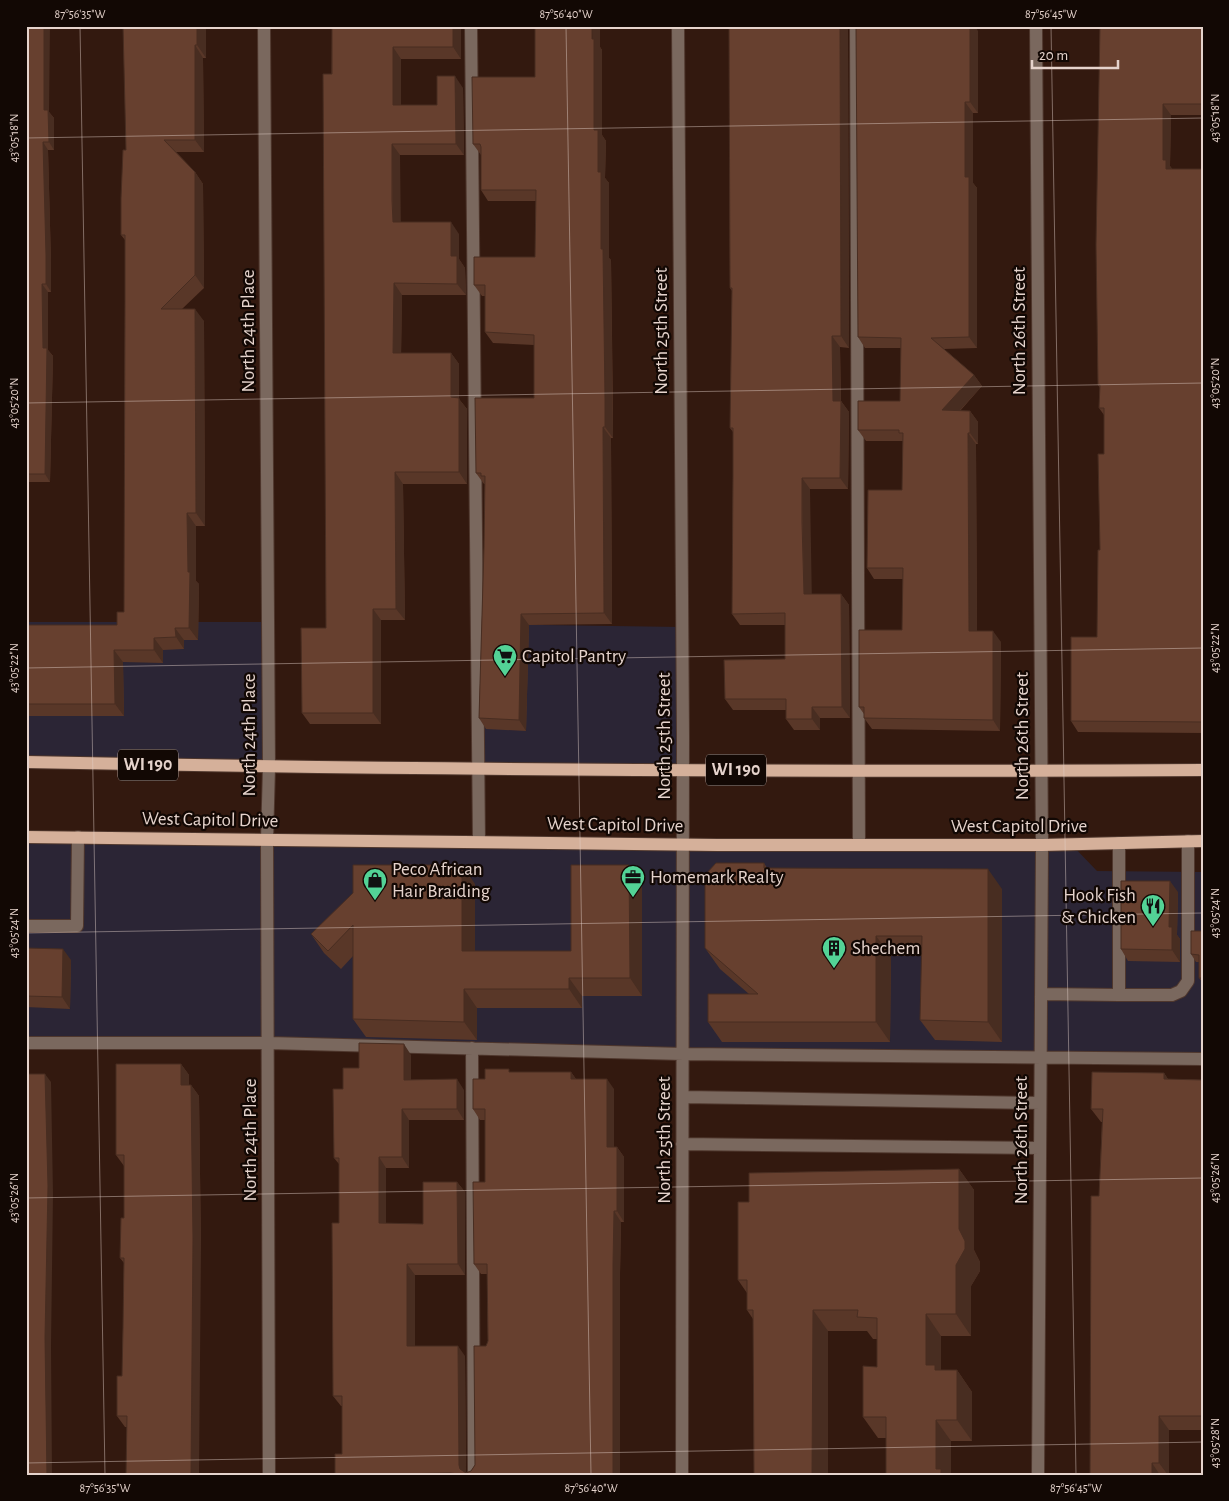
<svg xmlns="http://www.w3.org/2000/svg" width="1229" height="1501" viewBox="0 0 1229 1501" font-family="'Alegreya Sans',sans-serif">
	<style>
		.commercial { fill: #2b2535 }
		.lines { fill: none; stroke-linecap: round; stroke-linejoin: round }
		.minor-casing { stroke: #4f372d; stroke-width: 14 }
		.major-casing { stroke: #4f372d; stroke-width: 14 }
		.minor { stroke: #7a685e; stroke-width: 12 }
		.major { stroke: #d5b09a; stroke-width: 12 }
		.wall { fill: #593728 }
		.shaded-wall { fill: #482d21 }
		.building { fill: #67402f; stroke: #482d21 }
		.ticks { fill: none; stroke: #e5d3cc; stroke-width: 1; stroke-opacity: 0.45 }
		.labels { text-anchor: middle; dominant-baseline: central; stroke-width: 4.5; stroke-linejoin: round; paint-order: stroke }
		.shield { fill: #120804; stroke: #a69690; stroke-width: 1 }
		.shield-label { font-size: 18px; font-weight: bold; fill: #e5d3cc }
		.street-label { font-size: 19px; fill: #e5d3cc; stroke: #120804 }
		.poi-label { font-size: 19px; fill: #e5d3cc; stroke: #120804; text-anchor: start }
		.neatline { fill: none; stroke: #e5d3cc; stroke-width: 2 }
		.ticks-label { font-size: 12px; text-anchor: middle; fill: #e5d3cc }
	</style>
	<rect width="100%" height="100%" fill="#33190f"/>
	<path class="commercial" d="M26,622H268L269,767L26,762Z
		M477,624L682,627L683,770L478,769Z
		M26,837L1072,845L1097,871L1203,872V1059L26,1043Z"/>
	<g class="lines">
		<g class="minor-casing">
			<path id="minor" d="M264,26L269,767L267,840L269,1475
				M471,26L479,842
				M678,26L683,737L682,1475
				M856,26L859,845
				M1036,26L1042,845L1038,1475
				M26,926H77L78,837
				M1041,994L1119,995V843
				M1119,995H1172L1181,991L1188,981V841
				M26,1043H269L683,1054L1203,1059
				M472,1048L474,1475
				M683,1097L1040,1103
				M682,1144L1040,1148"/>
		</g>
		<g class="major-casing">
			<path id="major" d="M26,762C418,770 811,772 1203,770
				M26,837L717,845H1042L1203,841"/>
		</g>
		<use href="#minor" class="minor"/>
		<use href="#major" class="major"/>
	</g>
	<path class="wall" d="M26,26L49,112L54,118V150H48L51,262V292H48V350L53,356L50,482H26Z
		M206,26V58H203L204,152H176L195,172L203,184L204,288L182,309L204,321L205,526H196V581L199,584L198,640H184V649L163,650V663L123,662L124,716H26V625H117L124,612L125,300V240L121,235L126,150Z
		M332,26L461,29V59H401V105H437L463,88L464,155H400V222L459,234V259L465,268L466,295H402L401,353H451L459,364V399L467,409V484H403L405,620H381V724H310L302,713L326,628Z
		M729,26H846L848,29L849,348L840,347L841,401L849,412L848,489H810V534L811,594H841L849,605L850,718H820V730H794L786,719V710H733L725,699L785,659V625H740L732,614L733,475V432L730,428L732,291L730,288Z
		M1100,26H1203V115H1171L1170,166L1172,169H1203V733L1078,732L1071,721L1097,637L1100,550L1104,454V415L1099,408L1100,388L1098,385Z
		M978,31V113H973V183L977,188V348L944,349L974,375L982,386L960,411H970L978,422V444H976L977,631L1001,642L1000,731L872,729L864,718V714L859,707L902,630L903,579H874L867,568L902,490L903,441H866L858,430L900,401L901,348H865L858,337Z
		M600,47L602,50V135L606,141L605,178L609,183V258L611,260L613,409V438H611L612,624L529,625L526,731L486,729L479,718L484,547L485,484H484L476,473L534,398V345L493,343L485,332V296H482L474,285L535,257L536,201H488L481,190V155L473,144L535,77Z
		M764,863L767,868L1002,889V1042L935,1040L920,1020L922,956H891L890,1042H722L708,1022L749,994L720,969L705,948Z
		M475,884V951H571L642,884V996H582V1008H477V1040L366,1037L353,1019V956L341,969L324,953L311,934Z
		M1178,892L1177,935L1180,939V962L1128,961L1121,949Z
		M1203,931V983L1199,978V962H1196L1191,954Z
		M26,948L71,960L70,1009L26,1007Z
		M411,1055V1080L464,1090V1120H409V1168H386V1223L423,1224L457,1182L465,1192V1275H415V1346L465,1356L466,1472L471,1471L475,1465L488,1341L487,1274H481L474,1264L485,1182V1120H480L473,1109L485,1079L511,1072H571L576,1079L614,1089V1147H617L624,1157V1222H621L620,1275V1475H335L342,1454V1406H341L333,1396L339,1223V1164L334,1158L343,1089L359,1068Z
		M181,1064L189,1075V1085H191L199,1096L201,1249L127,1427H125L117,1416L122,1376L123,1328L124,1263L120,1258L124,1218V1166L116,1155Z
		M1164,1073L1168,1079L1203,1080V1430H1169V1475H1090L1099,1196L1102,1122H1101L1091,1109Z
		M959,1169L974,1190V1250L980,1262V1271L971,1286V1336H941V1370H957L972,1392V1441H951V1475H886V1438H878L863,1417L877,1367V1339H873L867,1331H828V1475H754L753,1319L747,1310V1293L738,1280L749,1202Z"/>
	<path class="shaded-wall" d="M44,26H50L49,112L54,118V150L49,142L44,110Z
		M197,26H206V58L197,45Z
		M453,26H459L461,29V59L453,47Z
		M592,26H600V47L602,50V135L606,141L605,178L609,183V258L611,260L613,438L605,427L601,249L598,172L594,130Z
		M840,26H846L848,29L849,348L841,336Z
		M967,26H975L978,31V113L970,102Z
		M195,45L203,58L204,152L195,140Z
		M393,47L401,59V117L393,105Z
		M455,76L463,88L464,155L456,144Z
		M965,102L973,113V183L977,188V348L969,337L965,177Z
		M1163,104L1171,115L1170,166L1174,171L1166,169L1163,160Z
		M43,142L48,150L51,262V292L46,284Z
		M392,144L400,155L401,234L393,222Z
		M195,172L203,184L204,288L195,275Z
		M451,222L459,234V259L465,268L466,295L457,284L451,256Z
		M394,283L402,295L401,364L393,353Z
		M42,284L48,292V350L53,356L50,482L45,474Z
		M195,309L204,321L205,526L196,513Z
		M832,336L840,347L841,412L833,401Z
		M451,353L459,364V399L467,409V484L459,472L451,397Z
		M974,375L982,386L950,421L942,410Z
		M841,401L849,412L848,489L840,478Z
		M970,411L978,422V444L970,433Z
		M603,427L611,438L612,624L604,613Z
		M968,433L976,444L977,642L969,631Z
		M395,472L403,484L405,620L396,609Z
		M802,478L810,489L812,606L804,594Z
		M187,513L196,526V581L199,584L198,640L189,628L188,572Z
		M841,594L849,605L850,718L842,707Z
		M373,609L381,620V724L373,713Z
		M521,614L529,625L526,731L519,720Z
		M175,628L184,640V649L176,637Z
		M993,631L1001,642L1000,731L993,720Z
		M154,638L163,650V663L154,650Z
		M114,650L123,662L124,716L115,704Z
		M812,707L820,718V730L812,719Z
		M462,865L475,884V970L462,951Z
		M629,865L642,884V996L630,978Z
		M988,869L1002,889V1042L988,1022Z
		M1170,881L1178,892L1177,935L1180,939V962L1172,950L1169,927Z
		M876,936L891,956L890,1042L876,1022Z
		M63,949L71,960L70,1009L62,997Z
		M569,978L582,996V1008L569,989Z
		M464,989L477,1008V1040L464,1022Z
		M404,1044L411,1055V1090L404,1080Z
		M181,1064L189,1075V1096L181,1085Z
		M571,1072L578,1082L571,1079Z
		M1164,1073L1173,1087L1164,1079Z
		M45,1074L51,1082L53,1194L51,1346L52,1475H47L45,1338Z
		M457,1079L464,1090V1120L457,1109Z
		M607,1079L614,1089V1157L607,1147Z
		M191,1085L199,1096L201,1249L199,1475H191Z
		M402,1109L409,1120V1168L402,1157Z
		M617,1147L624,1157V1222L617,1211Z
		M379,1157L386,1168V1234L379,1223Z
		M959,1169L974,1190V1250L980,1262V1271L971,1286V1336L956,1314V1265Z
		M457,1182L465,1192V1275L458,1264Z
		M614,1211L621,1222L620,1275V1475H613V1264Z
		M407,1264L415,1275V1356L407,1346Z
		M813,1310L828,1331V1475H812Z
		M926,1314L941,1336V1374L926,1365Z
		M458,1346L465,1356L466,1475L460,1469L459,1465Z
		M957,1370L972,1392V1441L957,1420Z
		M1159,1416L1169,1430V1475H1168L1159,1463Z
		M936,1420L951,1441V1475H940L936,1469Z
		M1152,1463L1160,1475H1152Z"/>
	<path class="building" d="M26,26H44V110H48L49,142H43L46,255V284H42L43,348H47L45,474H26Z
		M123,26H197V45H195V140H164L195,172V275L161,309H195L196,513H187L188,572H190L189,628H175L176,637L154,638V650H114L115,704H26V625H117V612H124L125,300V235H121V198L123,150H126Z
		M332,26H453V47H393V105H437V76H455L456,144H392V200L393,222H451V256H457V284L394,283L393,353H451V397L459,398V472H395L396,609H373V713H302L301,628H326L323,74H332Z
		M535,26H592V39H594V130H598V172H601V249H603L605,398V427H603L604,613L521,614L519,720L479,718L484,547L485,476H481V473H476L475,398H534V335L485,332V285H474V257H535L536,190H481V147L480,144H473L472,77H535Z
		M729,26H840L841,336H832L833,401H841L840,478H802V522L804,594H841L842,707H812V719H786V699H725L724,660L785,659V613L732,614L733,475V428H730L732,288H730Z
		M856,26H970V102H965V177H969V337L931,338L974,375L942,410L970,411V433H968L969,631H993V720L864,718V707H859V630H902L903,568H867L868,490H902L903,433H899V430H858V401H900L901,338L858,337Z
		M1100,26H1203V104H1163V160H1166V169H1203V722L1071,721V637H1097L1098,550H1100L1098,454H1104V408H1099L1100,385H1098L1096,245Z
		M716,863H764V868L988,869V1022L920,1020L922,936H876V1022H708V994H758L705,948V875Z
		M353,865H462V951H571V865H629L630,978H569V989H464V1022L353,1019V925L328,951L311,934L353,893Z
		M1121,881H1170L1169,927H1172V950L1121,949Z
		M1191,931H1203V978H1199V955L1191,954Z
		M26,948L63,949L62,997L26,996Z
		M359,1043L404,1044V1080L457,1079V1109H402V1157H379V1223L423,1224V1182H457L458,1264H407V1346H458L459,1465L460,1469L466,1473L471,1471L475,1465L474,1346H486L488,1341L487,1264H474L473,1182H485V1109H473V1079H485V1069H509V1072H571V1079H607V1147H617V1211H614L613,1264V1475H467L450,1473L393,1474V1475H335V1454H342V1396H333L332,1223H339V1158H334L333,1089H343V1068H359Z
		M116,1064H181V1085H191L193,1238L191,1475H126L127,1416H117V1376H122L123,1328L124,1258H120L121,1218H124V1155H116Z
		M1092,1072L1164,1073V1079L1203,1080V1416H1159V1463H1152V1475H1090L1091,1196H1099L1103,1109H1091Z
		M26,1074H45L48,1186L45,1338L47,1475H26Z
		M959,1169V1229L965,1241V1249L956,1265V1314H926V1365H935V1370H957V1420H936V1469H941V1475H886V1417H863V1366L877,1367V1318L857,1317L858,1310H813L812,1475H754L753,1310H747V1280H738V1202H749V1173Z"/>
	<path class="ticks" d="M80,26L105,1475M566,26L591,1475M1051,26L1076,1475M26,138L1203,118M26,403L1203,383M26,668L1203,648M26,933L1203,913M26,1198L1203,1178M26,1463L1203,1442"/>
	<defs>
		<g id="supermarket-pin" transform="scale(1.25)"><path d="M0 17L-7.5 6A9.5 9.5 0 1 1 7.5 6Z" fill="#53d396" stroke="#120804"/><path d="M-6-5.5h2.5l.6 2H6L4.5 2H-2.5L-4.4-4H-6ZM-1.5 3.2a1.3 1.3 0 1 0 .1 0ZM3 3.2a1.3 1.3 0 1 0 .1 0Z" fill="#111"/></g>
		<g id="office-pin" transform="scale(1.25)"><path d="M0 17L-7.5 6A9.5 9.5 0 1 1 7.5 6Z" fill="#53d396" stroke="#120804"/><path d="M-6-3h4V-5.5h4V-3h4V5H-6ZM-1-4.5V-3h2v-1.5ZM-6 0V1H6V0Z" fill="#111"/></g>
		<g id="shop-pin" transform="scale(1.25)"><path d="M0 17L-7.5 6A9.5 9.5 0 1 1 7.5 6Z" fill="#53d396" stroke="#120804"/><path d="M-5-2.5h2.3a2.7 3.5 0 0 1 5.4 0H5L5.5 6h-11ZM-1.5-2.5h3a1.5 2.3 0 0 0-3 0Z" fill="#111"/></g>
		<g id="restaurant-pin" transform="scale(1.25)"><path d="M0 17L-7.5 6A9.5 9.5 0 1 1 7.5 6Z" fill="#53d396" stroke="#120804"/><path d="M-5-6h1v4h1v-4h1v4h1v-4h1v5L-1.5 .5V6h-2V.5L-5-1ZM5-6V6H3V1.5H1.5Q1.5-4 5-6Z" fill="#111"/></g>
		<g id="building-pin" transform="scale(1.25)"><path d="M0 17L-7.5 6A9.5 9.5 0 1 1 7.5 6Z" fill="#53d396" stroke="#120804"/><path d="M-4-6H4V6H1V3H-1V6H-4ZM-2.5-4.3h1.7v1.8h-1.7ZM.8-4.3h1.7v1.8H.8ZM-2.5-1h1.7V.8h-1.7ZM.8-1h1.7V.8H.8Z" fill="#111"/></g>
	</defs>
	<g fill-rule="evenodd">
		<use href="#supermarket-pin" x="505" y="656"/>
		<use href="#office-pin" x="633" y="877"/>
		<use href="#shop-pin" x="375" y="880"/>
		<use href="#restaurant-pin" x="1153" y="906"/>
		<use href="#building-pin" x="834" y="948"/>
	</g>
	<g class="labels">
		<g class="shield">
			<rect x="118" y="749.5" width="60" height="31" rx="4"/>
			<rect x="706" y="754.5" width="60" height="31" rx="4"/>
		</g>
		<g class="shield-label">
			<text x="148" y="765">WI 190</text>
			<text x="736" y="770">WI 190</text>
		</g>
		<g class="street-label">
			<text transform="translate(248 331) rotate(-90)">North 24th Place</text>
			<text transform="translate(661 331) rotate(-90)">North 25th Street</text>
			<text transform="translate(1019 331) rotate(-90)">North 26th Street</text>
			<text transform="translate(249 735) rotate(-90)">North 24th Place</text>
			<text transform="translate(664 736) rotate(-90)">North 25th Street</text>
			<text transform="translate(1022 736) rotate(-90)">North 26th Street</text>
			<text transform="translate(210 820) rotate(1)">West Capitol Drive</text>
			<text transform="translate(615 825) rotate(1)">West Capitol Drive</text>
			<text x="1019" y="826">West Capitol Drive</text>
			<text transform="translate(250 1140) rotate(-90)">North 24th Place</text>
			<text transform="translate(664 1140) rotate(-90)">North 25th Street</text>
			<text transform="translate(1021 1140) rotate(-90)">North 26th Street</text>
		</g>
		<g class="poi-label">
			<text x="522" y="656">Capitol Pantry</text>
			<text x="392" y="869">Peco African<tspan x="392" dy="22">Hair Braiding</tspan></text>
			<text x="650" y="877">Homemark Realty</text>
			<text x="1136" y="895" text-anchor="end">Hook Fish<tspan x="1136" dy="22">&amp; Chicken</tspan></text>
			<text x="852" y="948">Shechem</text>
		</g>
	</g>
	<rect width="1229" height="1501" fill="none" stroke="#120804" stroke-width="55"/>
	<path d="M1032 60v8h86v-8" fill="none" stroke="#e5d3cc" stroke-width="2.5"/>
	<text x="1039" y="60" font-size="15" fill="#e5d3cc" stroke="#120804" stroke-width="4" paint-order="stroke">20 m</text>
	<rect x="28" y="28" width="1174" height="1446" class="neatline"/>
	<g class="ticks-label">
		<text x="80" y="18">87°56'35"W</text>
		<text x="566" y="18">87°56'40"W</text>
		<text x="1051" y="18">87°56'45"W</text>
		<text transform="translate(1215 118) rotate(-90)" y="4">43°05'18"N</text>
		<text transform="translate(14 138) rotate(-90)" y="4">43°05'18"N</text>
		<text transform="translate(1215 383) rotate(-90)" y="4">43°05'20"N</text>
		<text transform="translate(14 403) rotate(-90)" y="4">43°05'20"N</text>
		<text transform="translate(1215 648) rotate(-90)" y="4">43°05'22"N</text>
		<text transform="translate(14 668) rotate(-90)" y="4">43°05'22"N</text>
		<text transform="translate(1215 913) rotate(-90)" y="4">43°05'24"N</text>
		<text transform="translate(14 933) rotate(-90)" y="4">43°05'24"N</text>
		<text transform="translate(1215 1178) rotate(-90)" y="4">43°05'26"N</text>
		<text transform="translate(14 1198) rotate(-90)" y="4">43°05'26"N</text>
		<text transform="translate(1215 1443) rotate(-90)" y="4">43°05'28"N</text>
		<text x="105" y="1492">87°56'35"W</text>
		<text x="591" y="1492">87°56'40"W</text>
		<text x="1076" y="1492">87°56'45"W</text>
	</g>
</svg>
